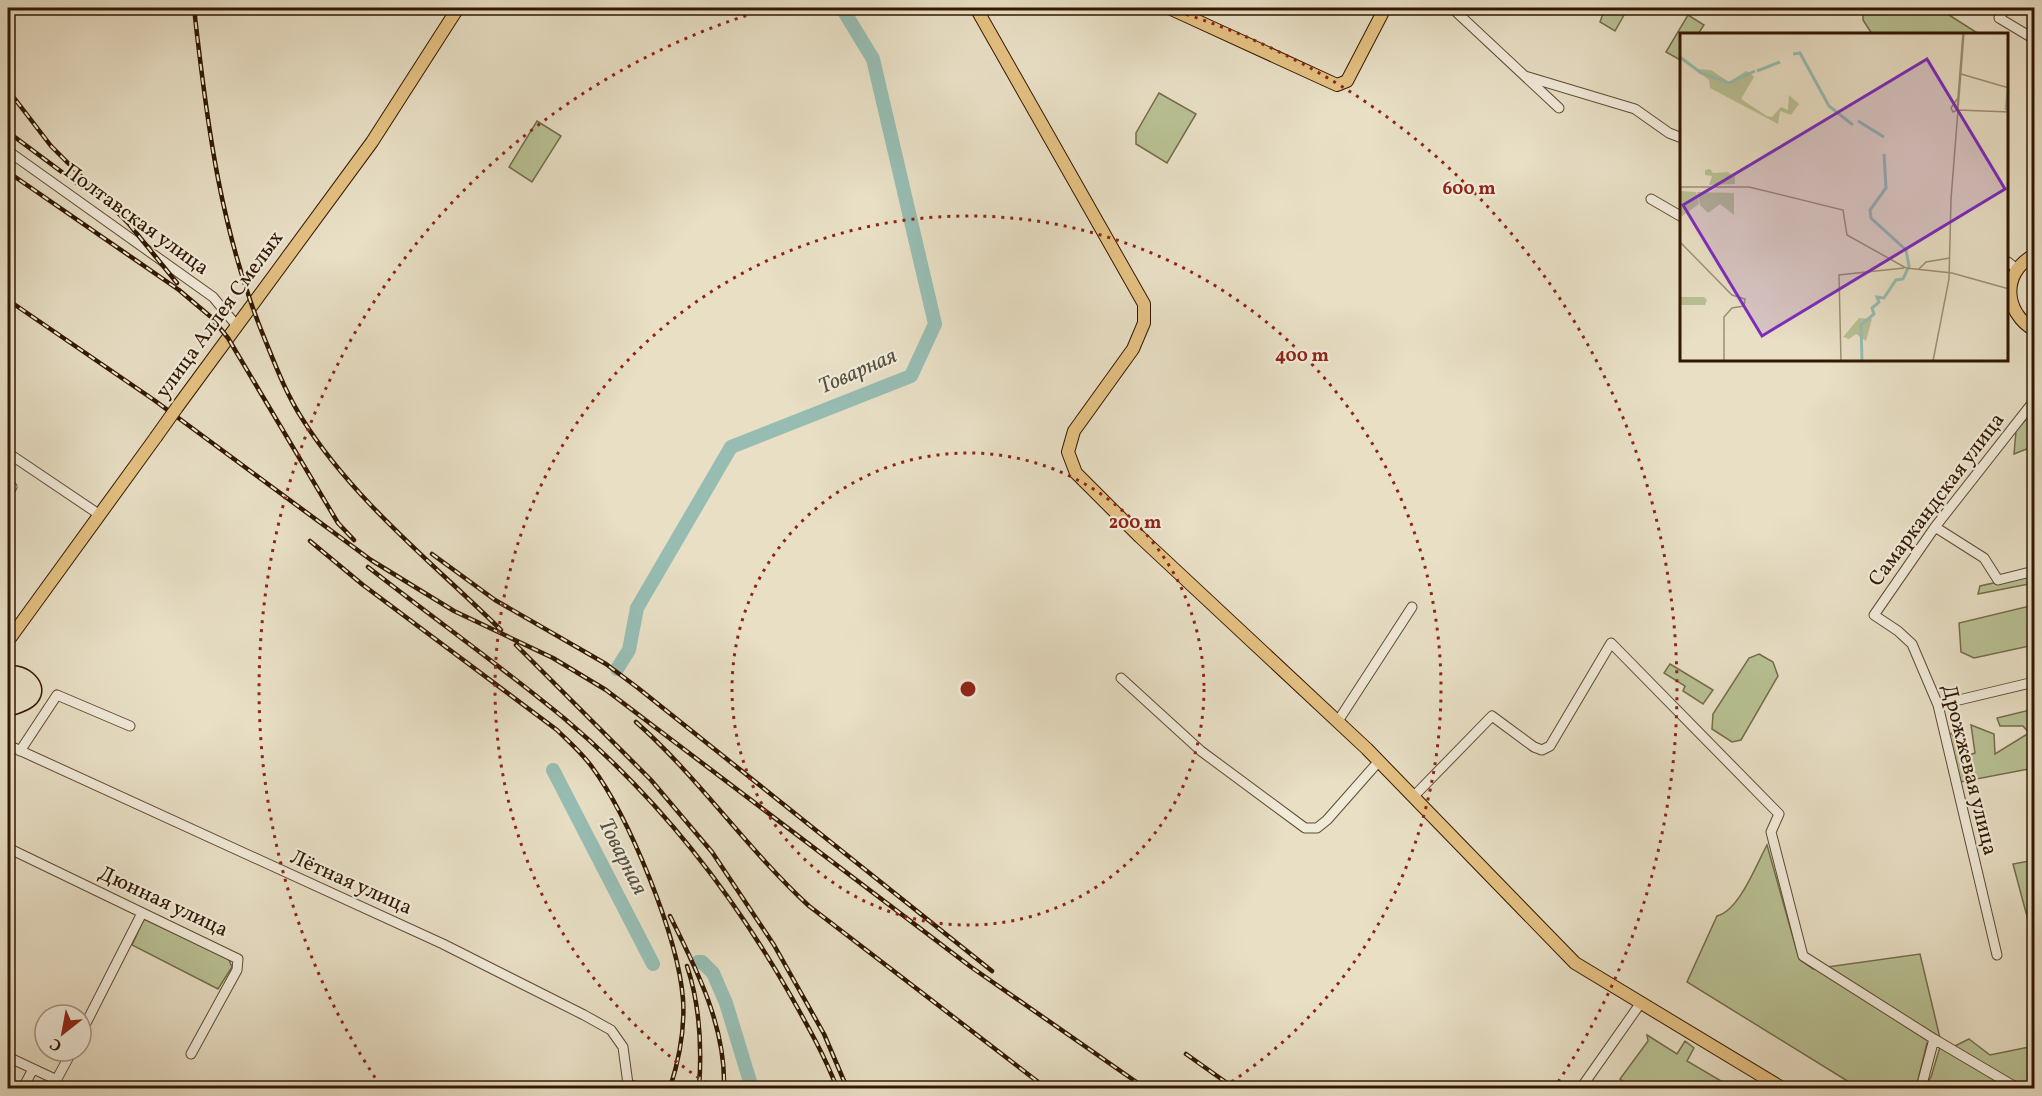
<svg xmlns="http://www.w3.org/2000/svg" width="2042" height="1096" viewBox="0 0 2042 1096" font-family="Vollkorn,serif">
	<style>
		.green { fill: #b8c194; stroke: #756c4a; stroke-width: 1.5 }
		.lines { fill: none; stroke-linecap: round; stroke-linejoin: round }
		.river { stroke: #97bdb3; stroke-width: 14 }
		.minor-casing { stroke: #604a31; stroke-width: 11 }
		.major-casing { stroke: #321800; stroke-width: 14 }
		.minor { stroke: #f0ead9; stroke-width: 9 }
		.major { stroke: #e4c082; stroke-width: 12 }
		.tram { stroke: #321800; stroke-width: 1.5 }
		.rail-casing { stroke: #321800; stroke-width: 4.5 }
		.rail { stroke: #f0ead9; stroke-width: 2; stroke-dasharray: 7; stroke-linecap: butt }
		.major-bridge-casing { stroke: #321800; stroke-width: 14; stroke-linecap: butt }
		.major-bridge { stroke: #e4c082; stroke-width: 12 }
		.ring { fill: none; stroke: #8f2418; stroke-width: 3; stroke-dasharray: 3 6 }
		.labels { text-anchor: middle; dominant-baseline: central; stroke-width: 4.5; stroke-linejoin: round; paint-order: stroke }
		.street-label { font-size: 21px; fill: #321800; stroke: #f0ead9 }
		.water-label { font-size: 22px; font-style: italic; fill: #55523f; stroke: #f0ead9 }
		.inset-river { fill: none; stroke: #97bdb3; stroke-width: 3 }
		.inset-road { fill: none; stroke: #9f8f76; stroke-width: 1.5 }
		.view { fill: #7b2cbf; fill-opacity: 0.15; stroke: #7b2cbf; stroke-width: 3 }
		.inset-edge { fill: none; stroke: #321800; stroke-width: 3 }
		.centre { fill: #8f2418; stroke: #f0ead9; stroke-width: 3 }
		.ring-label { font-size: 18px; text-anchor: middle; font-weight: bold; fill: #8f2418; stroke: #f0ead9; stroke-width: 4.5; stroke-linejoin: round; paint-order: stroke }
	</style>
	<rect width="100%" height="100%" fill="#e8dfc5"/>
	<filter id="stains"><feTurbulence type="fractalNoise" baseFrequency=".00333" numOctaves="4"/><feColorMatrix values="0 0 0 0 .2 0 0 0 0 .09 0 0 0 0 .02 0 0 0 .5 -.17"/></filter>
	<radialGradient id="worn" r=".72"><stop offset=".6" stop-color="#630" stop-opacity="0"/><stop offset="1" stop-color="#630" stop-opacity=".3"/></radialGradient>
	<path class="green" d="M1605,8H1628L1615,31L1600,22Z
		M1938,8L1979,34H1872L1863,20V8Z
		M1688,15L1704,25L1698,34H1682V61L1666,52Z
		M1159,93L1196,114L1167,163L1136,144V133Z
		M537,121L561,136L532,182L509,167Z
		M2034,410V457L2029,448L2014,454L2016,431Z
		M2034,574V583L1978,594L1980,586Z
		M2034,605V645L1974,658L1961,652L1959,623Z
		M1759,654L1773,662L1778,676L1741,740L1732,742L1712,729L1713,714L1749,658Z
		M1670,664L1713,690L1703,704L1683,691L1685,686L1664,673Z
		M2034,709V768L1961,782L1948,735L1952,733L1961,758L1975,753L1971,725L1994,734L1995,754L2029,733L2023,726H2000L1997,718Z
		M1767,845L1799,959L1813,969L1920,954L1940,1038L1927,1043L1916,1088H1854V1085L1687,982L1717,916C1739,911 1756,865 1767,845Z
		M2034,860V923L2029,924L2013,864Z
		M144,919L228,958L232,967L218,989L132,945Z
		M1647,1035L1677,1054L1685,1041L1694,1048L1687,1061L1733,1088H1633L1620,1079L1648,1041Z
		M1969,1039L1990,1055L2034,1046V1088H1924L1931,1077L1940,1047L1947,1050Z"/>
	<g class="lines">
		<path class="river" d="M617,669L629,650L637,608L731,447L911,376L935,324L873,59L842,8
			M553,770L653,964
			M698,962H702L713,973L726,1003L752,1088"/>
		<g class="minor-casing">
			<path id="minor" d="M1452,8L1559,108
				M2006,8L1999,18L2034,39
				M1525,76L1635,109L1669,133L1682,138
				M8,151L213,297L237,326
				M1651,199L1682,217
				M2008,262L2018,270
				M8,453L100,515
				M8,484L12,487L8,493
				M1935,527L1984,558L1998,580L2034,571
				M1121,678L1201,751L1305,828H1317L1327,820L1379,761
				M1938,705L2034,682
				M1338,721L1412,607
				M8,745L443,944L584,1015L611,1030L623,1047L628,1084L640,1088
				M20,751L57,695L130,726
				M1414,796L1492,716L1534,747L1542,750L1550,746L1611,643L1779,814L1771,832L1803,956L1934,1039L2017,1088
				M8,848L238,959L237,970L191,1054
				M1997,955L1938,705L1912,644L1898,631L1874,615L1935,527L2030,406
				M81,1033L142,913
				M8,1057L57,1080
				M23,1088L33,1069
				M52,1088L72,1051
				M1581,1088L1640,1004
				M1921,1088L1934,1039"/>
		</g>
		<g class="major-casing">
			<path id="major" d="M976,8L1144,304V323L1133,349L1074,431L1068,452L1076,473L1140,537L1367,749L1575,963L1782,1088
				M1169,8L1337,85L1347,81L1385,8
				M2034,255C2001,273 2004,312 2034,330
				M178,406L372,142L458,8
				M8,641L156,437"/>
		</g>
		<use href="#minor" class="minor"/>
		<use href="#major" class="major"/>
		<path class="tram" d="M8,666C26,662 53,683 37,703C30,711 17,714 8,717"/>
		<g class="rail-casing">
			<path id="rail" d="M194,8C207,125 221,236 268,347C278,372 288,397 303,420C354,501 434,564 501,630
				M8,90L51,146L129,224L177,283
				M8,132L82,187
				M8,172L179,290L211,317L228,338L338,523L354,540
				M8,300L154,400L371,560L454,611L553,658L606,690L971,967L1145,1088
				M310,541L363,585L557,730C569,742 582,753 592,767C629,817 678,936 683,999C685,1029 679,1060 670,1088
				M432,554L495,600L606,664L638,688L992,971
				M368,567C433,618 501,666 565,719C655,795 730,890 788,991C806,1023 824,1054 837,1088
				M516,645L651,780L712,852L774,945L824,1034L847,1088
				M636,722C699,778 747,849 809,906L1046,1088
				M670,916C697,970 726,1027 724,1088
				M687,966C700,1005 702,1047 699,1088
				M1186,1054L1234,1088"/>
		</g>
		<use href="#rail" class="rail"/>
		<g class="major-bridge-casing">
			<path id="major-bridge" d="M156,437L178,406"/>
		</g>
		<use href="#major-bridge" class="major-bridge"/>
	</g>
	<g class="ring">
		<circle cx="968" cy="689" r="236"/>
		<path d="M714 1088A473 473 0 1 1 1222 1088"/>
		<path d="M380 1085A709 709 0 0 1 767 9M1169 9A709 709 0 0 1 1556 1085"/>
	</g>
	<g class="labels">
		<g class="street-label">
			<text transform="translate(136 220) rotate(36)">Полтавская улица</text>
			<text transform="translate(220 315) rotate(-54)">улица Аллея Смелых</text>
			<text transform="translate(1937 500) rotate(-53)">Самаркандская улица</text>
			<text transform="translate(1969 770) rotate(76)">Дрожжевая улица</text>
			<text transform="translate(351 883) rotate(24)">Лётная улица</text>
			<text transform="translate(163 902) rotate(25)">Дюнная улица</text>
		</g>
		<g class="water-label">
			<text transform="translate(858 372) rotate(-24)">Товарная</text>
			<text transform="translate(622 857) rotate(63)">Товарная</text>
		</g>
	</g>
	<g transform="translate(1680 33)">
		<rect width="328" height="328" fill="#e8dfc5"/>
		<path d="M0,24L16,36L31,37L49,49L66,38L70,40L74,44L61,66L87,83L92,84L101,74L108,77L109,62L119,71L111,82L100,78L98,91L30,55L29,47ZM30,136L33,140L48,139L55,144V151L29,152L32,143L25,142V137ZM1,158L16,159L19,171L1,184ZM17,159L54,160V182L40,171L28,180L20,172ZM0,264H24L27,267L25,272H0ZM179,285L192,286L186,308L176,301L169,306L163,304Z" fill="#b8c194"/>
		<path class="inset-river" d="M113,21L120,20L149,73L173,92M0,24L21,40L49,50L75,38M77,38L100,29M326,77L328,58M178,88L204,104M182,328L181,292L194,281L192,275L199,269L197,264L204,265L216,247L223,246L229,233L226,217L191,185L190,177L206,155L204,121"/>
		<path class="inset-road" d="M283,0L278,65L271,75L273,79L277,77L283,0M281,41L329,55M278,77L329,79M0,154H69L163,177L167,202L226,235L272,240L329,256M0,209L52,262L65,266L64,273L52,275L44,284V328M238,237L246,229L270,225M161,328L159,242L224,235M253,328L269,246L271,166L284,0"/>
		<path class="view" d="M247,26L325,156L82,303L3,172Z"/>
		<rect width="328" height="328" class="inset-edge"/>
	</g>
	<circle cx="968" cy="689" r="9" class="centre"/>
	<g class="ring-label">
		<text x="1469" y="194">600 m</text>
		<text x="1302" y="361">400 m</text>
		<text x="1135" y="528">200 m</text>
	</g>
	<rect width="2042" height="1096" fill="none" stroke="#e8dfc5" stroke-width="30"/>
	<rect x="9" y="9" width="2024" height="1078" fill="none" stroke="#321800" stroke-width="3"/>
	<rect x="15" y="15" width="2012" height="1066" fill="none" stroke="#321800" stroke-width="1.5"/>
	<g transform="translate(63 1033) rotate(211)"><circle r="28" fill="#f0ead9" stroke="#a49682" stroke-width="1.5"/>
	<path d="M0-4.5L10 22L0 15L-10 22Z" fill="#8f2418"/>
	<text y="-9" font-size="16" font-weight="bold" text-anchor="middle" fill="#321800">С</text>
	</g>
	<rect width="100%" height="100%" filter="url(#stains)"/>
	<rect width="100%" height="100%" fill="url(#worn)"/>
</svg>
